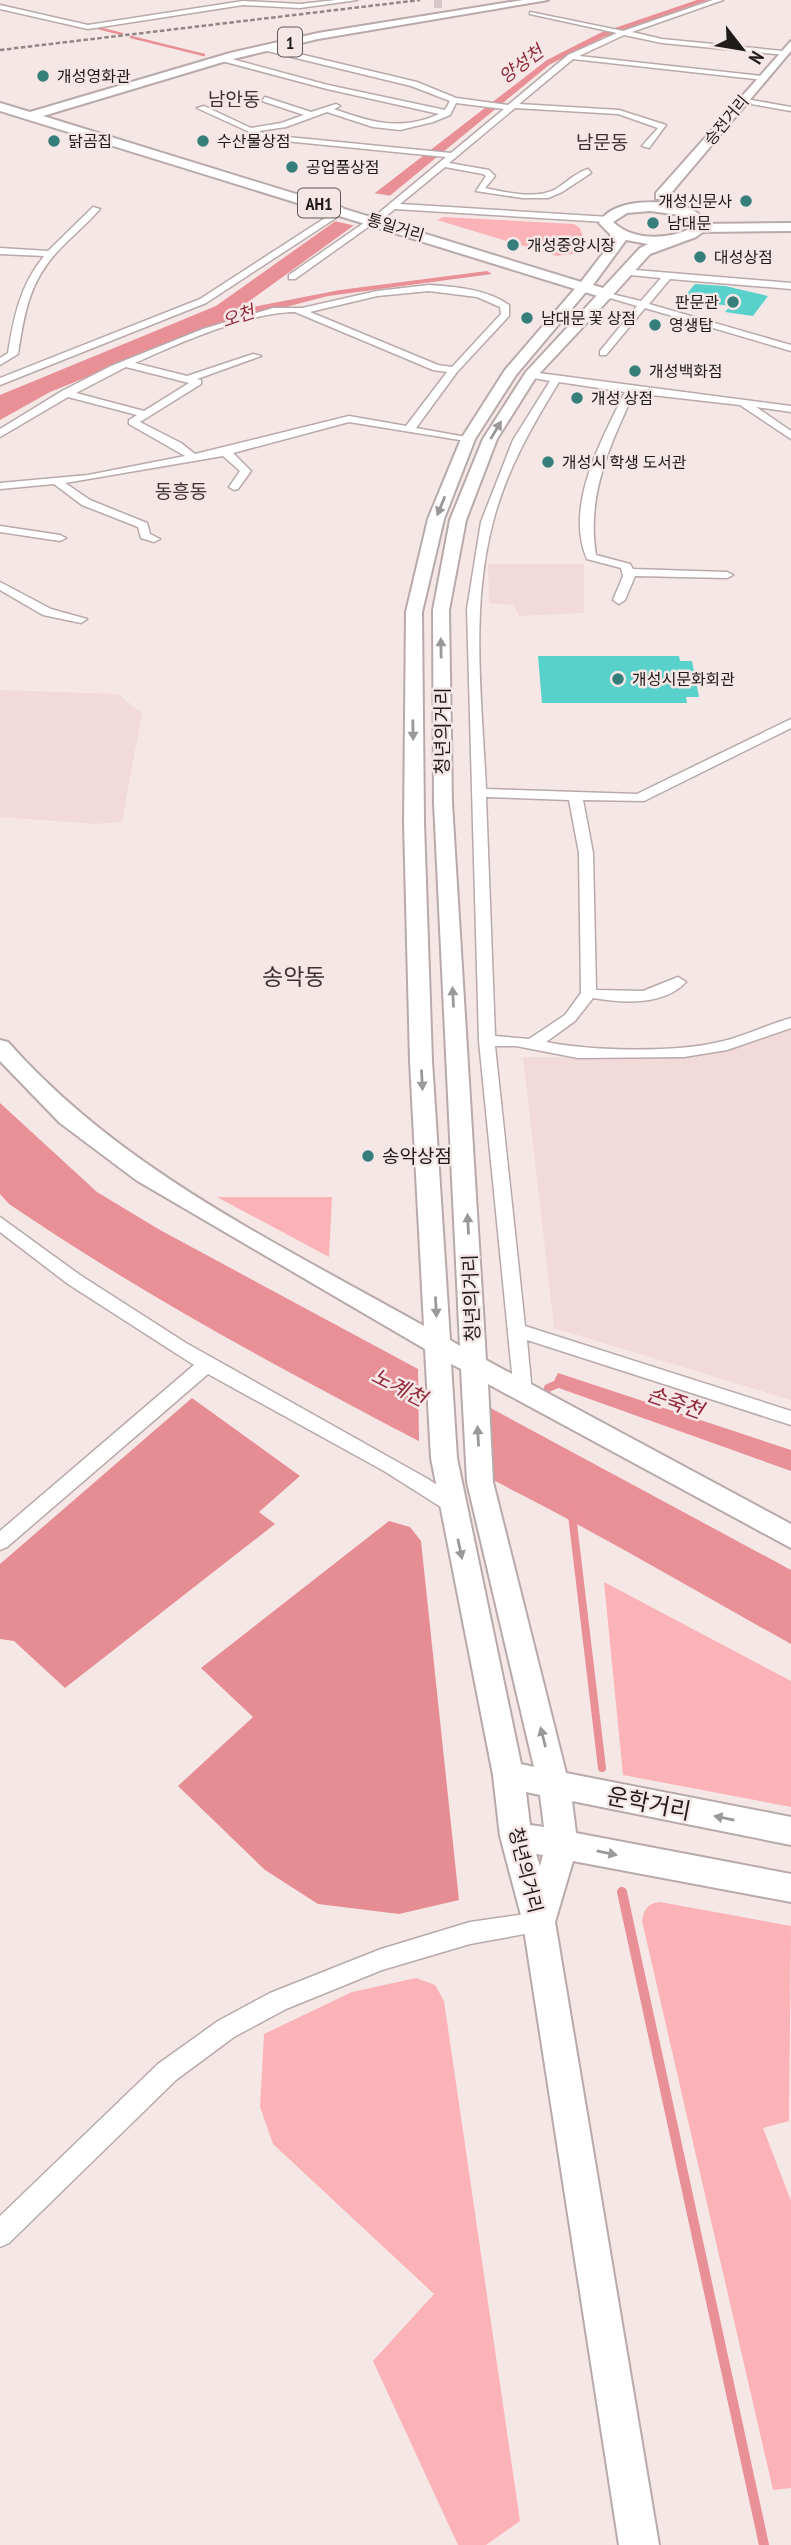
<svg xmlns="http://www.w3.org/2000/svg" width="791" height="2545" viewBox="0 0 791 2545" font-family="'PT Sans Narrow','Noto Sans KR',sans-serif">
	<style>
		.built { fill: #f2dadb }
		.green { fill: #fbb3b7 }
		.forest { fill: #e68d94 }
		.water { fill: #e98f96 }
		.pier { fill: #f6e7e7 }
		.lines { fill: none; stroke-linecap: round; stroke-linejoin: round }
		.stream-far2 { stroke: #e98f96; stroke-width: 2.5 }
		.stream-far1 { stroke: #e98f96; stroke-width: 8 }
		.stream { stroke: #e98f96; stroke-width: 10 }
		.building { fill: #57d1ca }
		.street-tunnel { stroke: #d6c8c8; stroke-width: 8; stroke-dasharray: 8 3.5; stroke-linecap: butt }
		.street-casing { stroke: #b8a9aa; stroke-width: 3 }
		.secondary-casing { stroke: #b8a9aa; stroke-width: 4 }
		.primary-casing { stroke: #b8a9aa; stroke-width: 4 }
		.street { fill: #fff; fill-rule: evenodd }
		.secondary { fill: #fff; fill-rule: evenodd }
		.primary { fill: #fff; fill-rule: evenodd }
		.rail { stroke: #918686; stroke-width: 2.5; stroke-dasharray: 4.5 2.5; stroke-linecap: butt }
		.oneway { fill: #9b9898 }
		.poi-dot { fill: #367e7a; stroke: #f6e7e7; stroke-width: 2.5 }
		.labels { text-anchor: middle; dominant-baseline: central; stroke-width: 5; stroke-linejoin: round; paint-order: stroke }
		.far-poi-label { font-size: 16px; fill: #201b1b; stroke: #f6e7e7; text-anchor: start }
		.far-street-label { font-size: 16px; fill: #201b1b; stroke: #f6e7e7 }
		.shield { fill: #f6e7e7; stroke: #605858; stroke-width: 2 }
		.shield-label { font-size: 18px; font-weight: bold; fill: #201b1b }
		.far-water-label { font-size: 18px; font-style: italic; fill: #90283a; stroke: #f6e7e7 }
		.far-quarter-label { font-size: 19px; fill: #3d3132; stroke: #f6e7e7 }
		.street-label { font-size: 19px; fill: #201b1b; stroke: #f6e7e7 }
		.poi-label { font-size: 19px; fill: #201b1b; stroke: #f6e7e7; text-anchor: start }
		.water-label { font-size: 21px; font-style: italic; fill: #90283a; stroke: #f6e7e7 }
		.quarter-label { font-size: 23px; fill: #3d3132; stroke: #f6e7e7 }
		.near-street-label { font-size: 23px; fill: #201b1b; stroke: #f6e7e7 }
	</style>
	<rect width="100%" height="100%" fill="#f6e7e7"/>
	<path class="built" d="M488,564H584V613L519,616L514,605L489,603Z
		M0,690L118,694L142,713L122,822L95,824L0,817Z
		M791,1028V1400L554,1328L523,1057L687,1058L727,1051Z"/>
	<path class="green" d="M443,217L574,224L580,228L584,239L577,253L557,256L437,220Z
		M217,1197H332L329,1257Z
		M604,1582L791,1681V1807L623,1775Z
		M660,1902L791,1926L789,2121L763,2128L791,2201V2488L773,2490L642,1921C644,1909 648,1903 660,1902Z
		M416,1978L435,1985L444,2001L520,2521L486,2545H458L373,2361L434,2294L273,2144L260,2107L264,2034L352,1992Z"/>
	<path class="forest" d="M192,1398L300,1476L259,1512L275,1524L65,1688L14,1641L0,1639V1564Z
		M389,1521L410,1527L421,1541L459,1900L399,1914L318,1904L265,1870L178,1786L253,1717L201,1668Z"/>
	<path class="water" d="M697,0H708L604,37L549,65L353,226L237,310L340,290L487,271L492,274L328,296L213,326L50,392L0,420V395L216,306L375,193L547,60L600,33Z
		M0,1103L97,1192L160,1230L791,1570V1644C701,1594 613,1542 522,1495C345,1402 175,1317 9,1204L0,1194Z
		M558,1373L791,1450V1471L556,1387L554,1381Z"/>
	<path class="pier" d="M373,193L392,196L356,226L334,221Z
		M418,1367L490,1406L492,1484L419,1446Z"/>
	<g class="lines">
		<path class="stream-far2" d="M90,26L122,34
			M131,37L204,55"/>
		<path class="stream-far1" d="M548,1388L562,1382
			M572,1515L602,1768"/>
		<path class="stream" d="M622,1892L764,2545"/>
	</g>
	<path class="building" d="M695,284L725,286L768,296L753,316L725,312L730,306L695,301L698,298L685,296Z
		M538,656H679L680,661H692L699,697H686L687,703H542Z"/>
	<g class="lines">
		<path class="street-tunnel" d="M438,0V10"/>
		<g class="street-casing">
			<path id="street" d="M336,0H357L300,8L243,5L88,29L0,9V5L88,25L243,1L300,4Z
				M713,0H723L632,32L662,39L783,51L786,55L662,43L624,35L579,56L762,76L765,80L573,59L519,104L619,110L666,125L649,148L642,146L658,128L618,114L515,108L449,163L489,170L495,176L485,188C505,192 536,200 556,189C567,182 575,173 588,169L591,173L562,192L548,198H522L476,191L486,176L483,174L445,167L400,204L609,217L606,222L395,209L386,216H380V212L446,157L265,139L197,108L204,106L251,128L281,123L304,115L262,101L265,97L311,112L336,104L340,106L334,109C372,123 402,131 439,114L327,89L218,60L221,56L328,85L445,110L450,101L411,86L263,50L266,46L417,82L456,98L508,105L568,55L617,33L530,14V12L623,31ZM456,103L504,109L451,153L267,135L259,131L286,127L327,112L373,127L400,130L433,122L450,115Z
				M740,98L791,107V111L740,102Z
				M93,207L100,209C87,224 71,237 57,252C29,282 24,315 18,354L0,365V358L8,353C14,316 20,286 44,256L0,254V248L48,251Z
				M342,207L345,212L206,303L0,385V378L200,299Z
				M371,218L378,220L295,279H289V275Z
				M623,269L791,283V289L670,279L649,304L791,345V351L645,308L606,355H600V351L637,306L603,296V292L641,301L661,278L620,274Z
				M429,285C456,287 487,289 509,305V316L457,372L416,428L472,438V442L349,422L233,453L251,471L238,489L234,490L229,487L240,471L223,456L65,483L90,500L147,523L150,534L160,539L154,542L141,538L138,527L82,505L54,484L0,489V483L88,475L185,456L129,424V420L137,415L68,397L0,437V429L62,391L111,366L203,329L273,308H302L377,291ZM429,291L477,297L500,307L501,314L452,367L438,365L310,312L377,296ZM295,312L433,370L447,372L406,426L349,416L195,454L181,443L140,422L201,384V380L197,379L261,356L253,354L187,376L135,363C176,344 249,312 295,312ZM126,367L189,383L144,411L76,393Z
				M531,372L791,406V412L756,407L791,431V439L740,405L634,393C610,445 586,496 596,555L630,564L633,569L727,572L733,575L727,578L635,576L625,600L619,604L613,600L623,576L621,568L587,559C564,506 602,439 625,392L559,382C532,426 506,471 493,522C470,609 482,701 486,789L637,794L791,719V728L644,801L583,800L593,853L596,990L643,991L678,977L686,982C663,1006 623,1003 593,998L575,1021L546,1042C591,1051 674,1053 719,1042C743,1037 766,1025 791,1018V1028L727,1050L684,1057L578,1058L516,1046H495L525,1326L791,1411V1425L527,1340L532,1393L530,1398H516L514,1393L479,1041L467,609L481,522L513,440L550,381L528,377L526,375ZM486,797L569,800L579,853L581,993L565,1015L529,1039L495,1036Z
				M0,526L60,535L66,538L60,541L0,532Z
				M0,582L51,609L87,619L81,623L43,615L0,590Z
				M0,1217L80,1275L186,1343L428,1479L458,1499L461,1504L458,1509L451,1512L444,1509L384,1471L208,1374L7,1547L0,1550V1531L194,1365L68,1284L0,1232Z
				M539,1912L547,1916L551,1923L547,1930L470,1944L382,1970L286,2009L234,2037L176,2080L9,2243L0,2247V2216L158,2064L218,2021L270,1993L381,1949L470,1922Z"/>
		</g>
		<g class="secondary-casing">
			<path id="secondary" d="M791,223V231L701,232L695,228L701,224Z
				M579,284L590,287L516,375L475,439L444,519L422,612L424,823L432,1061L450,1340L460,1346L434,803L433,610L450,520L483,439L526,372L601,291H611V297L536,377L497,439L466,520L449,610L452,803L486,1360L791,1524V1548L488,1384L493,1482L566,1773L791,1817V1845L572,1801L576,1833L791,1874V1902L573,1861L555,1922L659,2545H619L523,1923L500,1836L493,1775L431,1458L425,1349L136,1180L60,1123L0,1061V1040L8,1042C121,1170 277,1243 424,1326L410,1061L404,823L406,612L428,519L461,439L505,370ZM451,1364L461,1369L467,1482L534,1767L521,1764L457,1458ZM526,1792L540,1795L544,1827L530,1825ZM536,1854L543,1855L540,1866Z"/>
		</g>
		<g class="primary-casing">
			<path id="primary" d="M523,0H548L318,39L233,59L43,116L581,282L611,243L610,234L599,223C612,198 664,199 688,208C694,210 701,216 707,220L708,228L696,237L650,254L611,297H601L0,111V103L30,112L230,53L318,33ZM650,211L680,215L695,226C671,240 634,242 613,222L627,213ZM626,240L648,244L640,248L603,288L593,285Z
				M791,41V51L666,199H656V193Z"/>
		</g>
		<use href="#street" class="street"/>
		<use href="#secondary" class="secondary"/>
		<use href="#primary" class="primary"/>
		<path class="rail" d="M0,50L420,0"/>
	</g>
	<defs><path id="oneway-solid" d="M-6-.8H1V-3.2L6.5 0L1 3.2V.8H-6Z" transform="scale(1.75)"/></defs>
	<g class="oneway">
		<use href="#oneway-solid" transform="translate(496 430) rotate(-59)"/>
		<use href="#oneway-solid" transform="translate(441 506) rotate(112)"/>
		<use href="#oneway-solid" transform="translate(441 648) rotate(-91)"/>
		<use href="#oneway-solid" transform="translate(413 730) rotate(89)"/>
		<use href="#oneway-solid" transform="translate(453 997) rotate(-93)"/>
		<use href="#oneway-solid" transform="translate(422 1080) rotate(87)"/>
		<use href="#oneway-solid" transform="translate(468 1224) rotate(-93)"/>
		<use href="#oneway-solid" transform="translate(436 1307) rotate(87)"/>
		<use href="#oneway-solid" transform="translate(478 1436) rotate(-93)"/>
		<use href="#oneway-solid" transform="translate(460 1549) rotate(78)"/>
		<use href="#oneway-solid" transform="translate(543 1737) rotate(-104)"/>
		<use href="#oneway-solid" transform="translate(724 1818) rotate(-169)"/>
		<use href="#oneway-solid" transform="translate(607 1853) rotate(11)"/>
	</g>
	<g class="poi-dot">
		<circle cx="43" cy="76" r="7"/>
		<circle cx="54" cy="141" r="7"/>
		<circle cx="203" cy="141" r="7"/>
		<circle cx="292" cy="167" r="7"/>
		<circle cx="746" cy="201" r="7"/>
		<circle cx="653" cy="223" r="7"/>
		<circle cx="513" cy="245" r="7"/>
		<circle cx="700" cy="257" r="7"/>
		<circle cx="733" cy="302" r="7"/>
		<circle cx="527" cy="318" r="7"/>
		<circle cx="655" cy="325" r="7"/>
		<circle cx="635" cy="371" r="7"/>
		<circle cx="577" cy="398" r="7"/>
		<circle cx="548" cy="462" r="7"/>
		<circle cx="618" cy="679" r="7"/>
		<circle cx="368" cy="1156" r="7"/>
	</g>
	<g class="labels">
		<g class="far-poi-label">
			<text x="57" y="76">개성영화관</text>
			<text x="68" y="141">닭곰집</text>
			<text x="217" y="141">수산물상점</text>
			<text x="306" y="167">공업품상점</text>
			<text x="732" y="201" text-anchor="end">개성신문사</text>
			<text x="667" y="223">남대문</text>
			<text x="527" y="245">개성중앙시장</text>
			<text x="714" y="257">대성상점</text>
			<text x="719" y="302" text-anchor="end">판문관</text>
			<text x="541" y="318">남대문 꽃 상점</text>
			<text x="669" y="325">영생탑</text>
			<text x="649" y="371">개성백화점</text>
			<text x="591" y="398">개성 상점</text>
			<text x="562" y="462">개성시 학생 도서관</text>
			<text x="632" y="679">개성시문화회관</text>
		</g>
		<g class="far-street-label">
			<text transform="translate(726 120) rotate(-50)">승전거리</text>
			<text transform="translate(396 227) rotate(17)">통일거리</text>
		</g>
		<g class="shield">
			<rect x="278" y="27.5" width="24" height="29" rx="5"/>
			<rect x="298" y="188.5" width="42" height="29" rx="5"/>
		</g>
		<g class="shield-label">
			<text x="290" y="42">1</text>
			<text x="319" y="203">AH1</text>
		</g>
		<g class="far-water-label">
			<text transform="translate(521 64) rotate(-37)">양성천</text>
			<text transform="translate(238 316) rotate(-19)">오천</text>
		</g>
		<g class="far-quarter-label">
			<text x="234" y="99">남안동</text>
			<text x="602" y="142">남문동</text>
			<text x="181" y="491">동흥동</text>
		</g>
		<g class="street-label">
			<text transform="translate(442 731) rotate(-90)">청년의거리</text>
			<text transform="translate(471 1298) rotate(-92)">청년의거리</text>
			<text transform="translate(526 1870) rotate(76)">청년의거리</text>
		</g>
		<g class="poi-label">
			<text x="382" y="1156">송악상점</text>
		</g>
		<g class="water-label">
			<text transform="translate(399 1387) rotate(27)">노계천</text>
			<text transform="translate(675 1402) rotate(19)">손죽천</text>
		</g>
		<g class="quarter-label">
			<text x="294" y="976">송악동</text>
		</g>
		<g class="near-street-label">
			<text transform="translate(649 1803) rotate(11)">운학거리</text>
		</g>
	</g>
	<g transform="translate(742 49) rotate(121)" stroke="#f6e7e7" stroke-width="5" paint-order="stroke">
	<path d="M0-5L12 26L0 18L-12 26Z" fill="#201b1b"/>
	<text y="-10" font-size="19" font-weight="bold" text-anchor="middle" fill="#201b1b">N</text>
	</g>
</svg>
